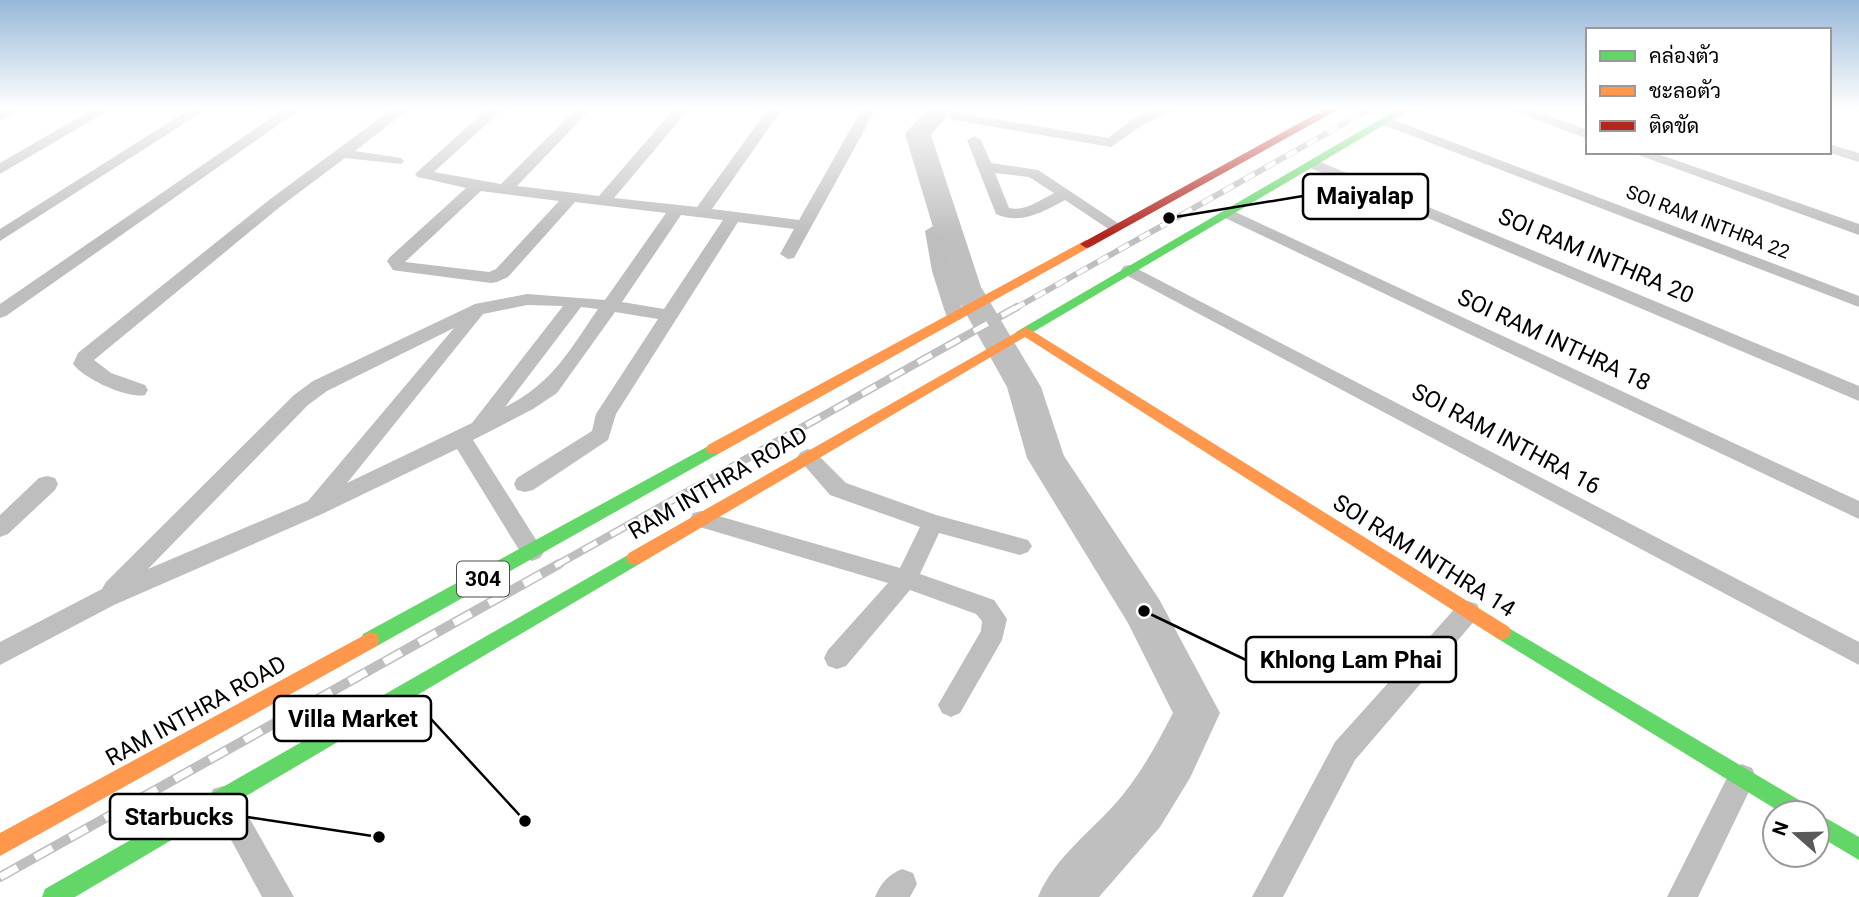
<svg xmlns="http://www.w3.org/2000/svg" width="1859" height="897" viewBox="0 0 1859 897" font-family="Roboto,Sarabun,sans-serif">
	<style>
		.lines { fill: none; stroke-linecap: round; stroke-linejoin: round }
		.river { fill: #bfbfbf; fill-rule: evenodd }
		.street { fill: #bebebe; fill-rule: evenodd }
		.fast { fill: #63d668; fill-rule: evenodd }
		.slow { fill: #ff974d; fill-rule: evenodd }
		.jam { fill: #b3261e; fill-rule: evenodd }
		.rail-far2-casing { stroke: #bebebe; stroke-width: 6 }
		.rail-far1-casing { stroke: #bebebe; stroke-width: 8 }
		.rail-casing { stroke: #bebebe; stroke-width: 10 }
		.rail-far2 { stroke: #fff; stroke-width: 4.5; stroke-dasharray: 12; stroke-linecap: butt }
		.rail-far1 { stroke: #fff; stroke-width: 5; stroke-dasharray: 16; stroke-linecap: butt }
		.rail { stroke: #fff; stroke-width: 7; stroke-dasharray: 20; stroke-linecap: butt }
		.labels { text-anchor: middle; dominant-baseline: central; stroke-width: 5; stroke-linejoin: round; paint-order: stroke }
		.far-street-label { font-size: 19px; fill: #000; stroke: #fff }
		.shield { fill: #fff; stroke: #4c4c4c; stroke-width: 2 }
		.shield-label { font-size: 21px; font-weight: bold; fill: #000 }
		.street-label { font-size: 23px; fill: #000; stroke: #fff }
		.leader { fill: none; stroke: #000; stroke-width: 2.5 }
		.callout-dot { fill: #000; stroke: #fff; stroke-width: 2.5 }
		.callout { fill: #fff; stroke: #000; stroke-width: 2.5 }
		.callout-label { font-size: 24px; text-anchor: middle; font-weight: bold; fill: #000 }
	</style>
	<rect width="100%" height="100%" fill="#fff"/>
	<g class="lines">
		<path class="river" d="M927,109H953L931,135L981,287L1041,387L1064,456L1159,599L1220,713L1190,778L1160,827L1099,897H1038C1055,855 1097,828 1125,792C1144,768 1159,740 1173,713L1128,623L1027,458L1007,387L951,287L905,134Z"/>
		<path class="street" d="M4,109H22L0,121V111Z
			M93,109H111L0,174V163Z
			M190,109H207L0,241V229Z
			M284,109H301L6,316L0,318V304Z
			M392,109H409L355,151L401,158L404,161L401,164L345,158L281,206L94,360L111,373L145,385L148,390L145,395C128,399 84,379 73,364L78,353L269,200Z
			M487,109H503L434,172L501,184L576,109H591L517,186L599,196L674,109H689L614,198L697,207L768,109H782L712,209L799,220L862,109H876L794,258L788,259L780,254L794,229L738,222L616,414L608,440L533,490L525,492L517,490L514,484L517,478L592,431L596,414L658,319L615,312L557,393L533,409L473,440L540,546L544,552L540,558L532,561L524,558L457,449L322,514L114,605L0,665V642L102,589L106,582L294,395L313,381L475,304L527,294L605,300L666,213L575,202L508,277L497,282L491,283L399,271L393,270L387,261L390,257L466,188L418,177L415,174ZM481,191L559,201L496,269L489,272L405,262ZM681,215L723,220L664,309L622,302ZM527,305L563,306L472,423L347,483L483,314ZM581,307L598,309C569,351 553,383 505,407ZM454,328L308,501L148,569L308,405L327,391Z
			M1157,109H1178L1144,124L1111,147L953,120L946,116L953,112L1108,138L1134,118Z
			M1508,109H1530L1588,130V139Z
			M1386,117L1859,296V307L1381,124L1379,121Z
			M974,136L981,140L991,163L1038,170L1124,227L1116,232L1110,230L1065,200C1043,212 1021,225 996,214L967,140ZM995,173L1029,177L1054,193C1040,200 1025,212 1009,208Z
			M1829,144L1859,153V162L1827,152Z
			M1630,152H1652L1859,224V235Z
			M1313,159L1859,386V401L1308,167L1305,164Z
			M1229,209L1859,501V519L1223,217L1221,214Z
			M933,226L941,231L950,271L964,315L961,319L955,321L946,315L932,271L925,231Z
			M1130,265L1859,642V665L1124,274L1121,270L1124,266Z
			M808,449L815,452L846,483L936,515L1028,540L1032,546L1028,552L1020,555L939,533L920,574L994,600L1007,619L1002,640L960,713L951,717L942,713L938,705L981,631L982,621L976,614L910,590L846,666L837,669L828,666L824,658L828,650L888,583L693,525L690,519L693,513L701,511L900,568L920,527L830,495L797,457L801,452Z
			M47,476L55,478L58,484L55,490L8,534L0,537V515L39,478Z
			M1468,601L1477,604L1480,611L1477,618L1355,760L1283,897H1252L1335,742L1459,604Z
			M1742,764L1752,768L1756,777L1698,897H1667L1732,768Z
			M223,786L233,789L294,897H262L209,799L213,789Z
			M902,869L913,873L917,884L910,897H875C881,883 888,875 902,869Z"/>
		<path class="fast" d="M1398,109H1411L1028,335H1018L1016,332Z
			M714,443L720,445L722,449L720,453L377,646L370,648L363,646L361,640L363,634Z
			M635,551L641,553L644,558L641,563L75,897H42L45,889Z
			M1502,624L1809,806L1812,813H1782L1495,637L1493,632L1495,627Z
			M1816,813H1817L1859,837V860L1817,835Z"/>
		<path class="slow" d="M1086,240L1090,241V247L720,453H708L706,449L708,445Z
			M1026,327L1509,627L1511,632L1509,637L1502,640L1495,637L1025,337L641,563L635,565L629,563L626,558L629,553Z
			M370,632L377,634L379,640L377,646L0,856V833Z"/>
		<path class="jam" d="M1325,109H1339L1090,247L1086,248L1080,244Z"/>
		<g class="rail-far2-casing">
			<path id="rail-far2" d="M1014,309L1370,109"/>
		</g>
		<g class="rail-far1-casing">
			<path id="rail-far1" d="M555,566L1017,307"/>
		</g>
		<g class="rail-casing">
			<path id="rail" d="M0,877L559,564"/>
		</g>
		<use href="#rail-far2" class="rail-far2"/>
		<use href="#rail-far1" class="rail-far1"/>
		<use href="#rail" class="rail"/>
	</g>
	<linearGradient id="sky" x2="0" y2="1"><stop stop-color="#97b8d8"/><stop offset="0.46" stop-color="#fff"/><stop offset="1" stop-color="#fff" stop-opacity="0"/></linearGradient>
	<rect width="1859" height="235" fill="url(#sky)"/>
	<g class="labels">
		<g class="far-street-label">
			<text transform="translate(1708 222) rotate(21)">SOI RAM INTHRA 22</text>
		</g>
		<rect class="shield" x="457" y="561.5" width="52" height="35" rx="5"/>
		<g class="shield-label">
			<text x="483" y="579">304</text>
		</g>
		<g class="street-label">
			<text transform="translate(1596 256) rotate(23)">SOI RAM INTHRA 20</text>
			<text transform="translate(1554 340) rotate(25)">SOI RAM INTHRA 18</text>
			<text transform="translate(1506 439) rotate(28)">SOI RAM INTHRA 16</text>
			<text transform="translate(718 483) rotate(-30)">RAM INTHRA ROAD</text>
			<text transform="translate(1424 556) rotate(32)">SOI RAM INTHRA 14</text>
			<text transform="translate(196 711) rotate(-29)">RAM INTHRA ROAD</text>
		</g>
	</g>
	<path class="leader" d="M1169 218L1303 196M1144 611L1246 660M525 821L431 719M379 837L247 817"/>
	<g class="callout-dot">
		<circle cx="1169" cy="218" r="7"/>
		<circle cx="1144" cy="611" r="7"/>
		<circle cx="525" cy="821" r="7"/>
		<circle cx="379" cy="837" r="7"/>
	</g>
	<g class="callout">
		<rect x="1303" y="174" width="125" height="45" rx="7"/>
		<rect x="1246" y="637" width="210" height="45" rx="7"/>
		<rect x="274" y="696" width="157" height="45" rx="7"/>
		<rect x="110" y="794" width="137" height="45" rx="7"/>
	</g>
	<g class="callout-label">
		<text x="1365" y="204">Maiyalap</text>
		<text x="1351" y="668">Khlong Lam Phai</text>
		<text x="353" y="727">Villa Market</text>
		<text x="179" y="825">Starbucks</text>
	</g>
	<rect x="1586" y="28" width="245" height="126" fill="#ffffff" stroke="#999999" stroke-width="2"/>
	<rect x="1600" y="51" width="35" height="10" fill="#63d668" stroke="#999999" stroke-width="2"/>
	<text x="1649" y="63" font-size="21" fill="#000000">คล่องตัว</text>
	<rect x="1600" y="86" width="35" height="10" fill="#ff974d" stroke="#999999" stroke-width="2"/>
	<text x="1649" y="98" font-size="21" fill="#000000">ชะลอตัว</text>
	<rect x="1600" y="121" width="35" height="10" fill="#b3261e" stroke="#999999" stroke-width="2"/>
	<text x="1649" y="133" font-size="21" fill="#000000">ติดขัด</text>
	<g transform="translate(1796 834) rotate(290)"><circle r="33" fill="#ffffff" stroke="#999999" stroke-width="2"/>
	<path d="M0-5L12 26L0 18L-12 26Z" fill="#595959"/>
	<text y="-10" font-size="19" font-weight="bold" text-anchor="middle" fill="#000000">N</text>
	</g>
</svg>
